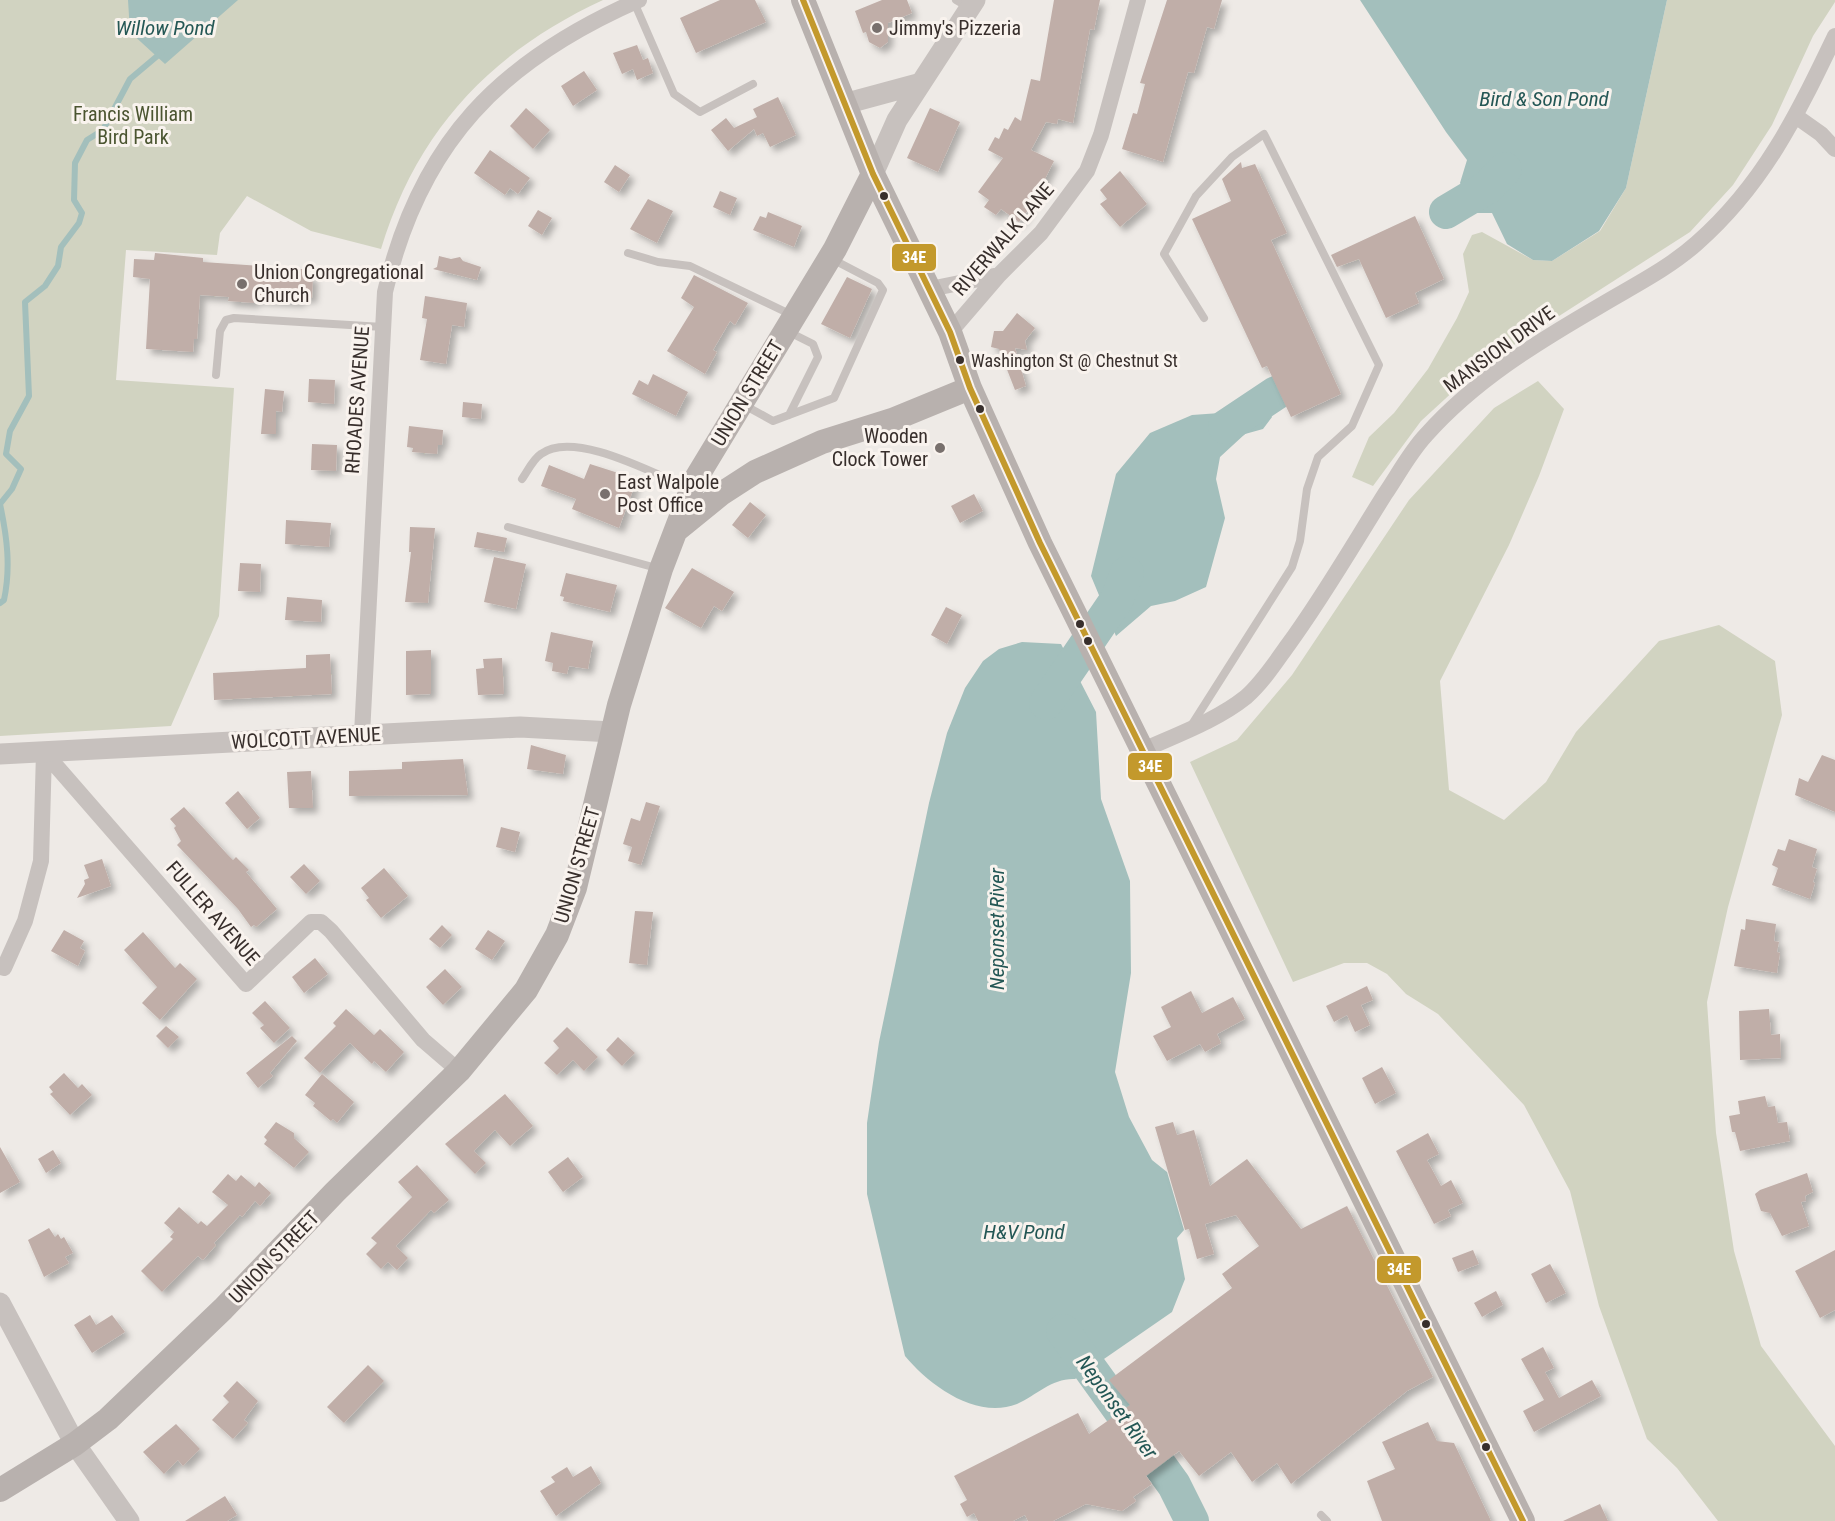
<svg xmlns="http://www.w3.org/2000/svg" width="1835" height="1521" viewBox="0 0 1835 1521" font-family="'Roboto Condensed',sans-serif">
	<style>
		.green { fill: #d1d3c1 }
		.water { fill: #a3bfbc }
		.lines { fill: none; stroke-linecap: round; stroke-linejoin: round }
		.stream { stroke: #a3bfbc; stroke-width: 6 }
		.river { stroke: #a3bfbc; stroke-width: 34 }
		.building { fill: #c0aea8; filter: url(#shadow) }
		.service { stroke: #c7c1be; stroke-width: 8 }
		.minor { stroke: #c7c1be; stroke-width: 16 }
		.tertiary { stroke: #c7c1be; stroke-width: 21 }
		.secondary { stroke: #b8b1ae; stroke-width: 24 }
		.bus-1-casing { stroke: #f9f3ee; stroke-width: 10 }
		.bus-1 { stroke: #c3992c; stroke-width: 6 }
		.poi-dot { fill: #78706d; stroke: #f9f3ee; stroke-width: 2 }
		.bus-dot { fill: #382f2c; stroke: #f9f3ee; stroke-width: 2 }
		.labels { text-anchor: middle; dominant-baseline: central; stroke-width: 6; stroke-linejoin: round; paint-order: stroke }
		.bus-label { font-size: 18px; fill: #382f2c; stroke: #f9f3ee; text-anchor: start }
		.poi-label { font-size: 20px; fill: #382f2c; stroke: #f9f3ee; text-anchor: start }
		.park-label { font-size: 20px; fill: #4b5531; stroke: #f9f3ee }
		.street-label { font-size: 20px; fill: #382f2c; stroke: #f9f3ee }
		.water-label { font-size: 21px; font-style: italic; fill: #245755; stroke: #f9f3ee }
		.line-badge { stroke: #f9f3ee; stroke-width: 2 }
		.badge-label { font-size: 16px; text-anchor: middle; font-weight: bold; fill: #fff }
	</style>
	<defs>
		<filter id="shadow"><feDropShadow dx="5" dy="5" stdDeviation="3" flood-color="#0004"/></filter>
	</defs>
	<rect width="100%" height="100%" fill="#eeeae6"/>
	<path class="green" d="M0,0H603C491,52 417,130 381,249L311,231L247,196L220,233L217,255L126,250L116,380L234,388L219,616L171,726L0,736Z
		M1667,0H1835V2L1813,36L1772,125L1733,185L1690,232L1481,366L1421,421L1373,486L1352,477L1369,437L1394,413L1428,369L1457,318L1469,292L1463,254L1472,235L1482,232L1533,260L1552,261L1600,231L1626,188Z
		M1538,381L1564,409L1539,476L1509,545L1440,681L1449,790L1504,820L1546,782L1576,732L1659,641L1719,625L1775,661L1782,715L1728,907L1707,1002L1716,1133L1734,1251L1761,1346L1835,1446V1521H1718L1677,1468L1647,1439L1599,1306L1570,1191L1524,1105L1438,1014L1406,994L1387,974L1367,963H1344L1293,982L1190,762L1237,740L1292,675L1409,500L1494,408Z"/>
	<path class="water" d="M128,0H238L165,64L130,32Z
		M1360,0H1667L1626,188L1599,231L1552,261L1533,260L1507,244L1492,213H1477L1460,183L1467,160L1446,132Z
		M1257,387L1272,417L1263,429L1245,434L1220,457L1216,479L1225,518L1206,587L1175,601L1151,606L1116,636L1091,576L1116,474L1150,433L1192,415L1234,412Z
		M1022,642L1061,644L1096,712L1101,799L1130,881L1131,973L1115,1072L1129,1117L1152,1160L1167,1172L1184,1230L1177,1238L1185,1279L1172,1312L1075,1379C1052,1378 1037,1395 1017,1404C976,1420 929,1385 905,1356L867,1194V1123L879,1042L929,803L947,733L965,688L983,661L999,649Z"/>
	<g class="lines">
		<path class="stream" d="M0,603L4,600C11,567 7,537 0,504L12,489L21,469L6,454L10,431L29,396L25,302L45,286L58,266L61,247L79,223L82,213L74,200L75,163L87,140L103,130L130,79L162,52"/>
		<path class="river" d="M1446,212L1488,187L1505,169
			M1225,427L1276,393
			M1046,703L1117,599L1127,573
			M1063,1331L1174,1485L1192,1521"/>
	</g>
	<path class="building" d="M720,0H755L766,22L696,53L680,18Z
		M882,0H907L912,13L888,23V42L880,48L869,42L866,32L863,33L855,11Z
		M1054,0H1100L1094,30L1090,29L1073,123L1058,119L1057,124L1046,122L1031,150L1054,161L1045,179L1023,207L1028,210L1019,222L1001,209L996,215L984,207L989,200L978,192L1003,158L988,150L995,137L999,139L1004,128L1008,130L1015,117L1021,121L1031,79L1040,81Z
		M1167,0H1222L1214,29L1207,27L1194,73L1188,72L1163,162L1122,149L1133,113L1137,114L1145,84L1140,83Z
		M637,45L643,60L648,58L653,73L637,80L633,69L622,74L613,53Z
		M584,71L597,90L573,106L561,86Z
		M778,97L796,135L770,147L763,133L757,136L754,129L728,151L711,130L726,118L734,128L757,117L753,109Z
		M526,108L550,130L533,149L510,126Z
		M930,108L960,122L938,172L907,158Z
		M490,150L530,178L518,194L510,188L505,195L474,173Z
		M1241,162L1242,168L1255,164L1287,233L1271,240L1341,394L1291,417L1267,366L1262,368L1192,219L1231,201L1222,179Z
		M615,165L630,175L619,192L604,182Z
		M1120,171L1147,204L1120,227L1100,204L1107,199L1100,190Z
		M720,191L737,198L730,215L713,207Z
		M648,199L673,211L657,243L630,229Z
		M538,210L552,218L542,235L528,226Z
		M768,212L802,226L794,247L753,230L760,216L766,218Z
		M1415,216L1444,279L1415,293L1419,303L1386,318L1359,259L1337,267L1331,255Z
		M155,253L203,258V262L302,269V275L313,276L312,298H300L299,302L255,299L254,303L228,301L229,297L200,295L197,339H194L193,352L146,349L150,279L133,277L134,259L154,260Z
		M439,256L451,259L460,257L463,261L481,267L477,280L433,269L437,267Z
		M694,275L748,303L735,325L730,321L713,350L717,352L705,374L667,351L694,307L681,298Z
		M847,277L872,289L850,338L821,324Z
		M425,296L467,303L464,327L452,325L446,364L420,360L427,319L422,318Z
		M1017,313L1035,328L1025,341L1027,350L1015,348L1026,386L1015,390L999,349L991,347L994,331H1003Z
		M653,374L688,392L676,416L632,394L639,380L648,385Z
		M309,379L335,380L334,404L308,402Z
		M265,389L284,391L282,412L276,411V434H261Z
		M463,402L482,404L481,419L462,417Z
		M409,426L443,430L442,445H438L437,454L412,452L413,448L407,447Z
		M312,444L337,445L336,471L311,470Z
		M590,464L637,479L619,528L572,509L576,499L541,486L549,465L584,479Z
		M974,494L983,511L960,523L951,506Z
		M750,502L766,515L748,538L732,525Z
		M286,520L331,523L329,547L285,544Z
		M410,527L435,528L428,603L405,602L411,552H409Z
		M477,532L507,538L504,552L474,547Z
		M494,557L526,564L516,609L484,602Z
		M240,563L261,564L260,592L238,591Z
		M692,568L734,592L722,611L714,606L701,628L665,608Z
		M566,573L617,585L610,612L563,601L564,597L560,596Z
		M287,597L322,600L321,622L285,620Z
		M946,607L962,615L947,644L931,635Z
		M551,632L593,641L588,669L569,666L567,674L552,671L553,663L545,661Z
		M431,650V694L406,695V651Z
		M330,654L332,694L214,700L213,673L306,668V655Z
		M502,658L504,694L478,695L476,669L484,668L483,659Z
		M531,745L566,755L563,774L527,769Z
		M1822,755L1835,760V812L1795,795L1799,778L1808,782Z
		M463,759L468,795L349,796V771L402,769V762Z
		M311,771L313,808H289L287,772Z
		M238,791L260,818L247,829L225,803Z
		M646,802L660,806L641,865L628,861L632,847L623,844L631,818L640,821Z
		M184,807L227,854L233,860L236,857L249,870L246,872L277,909L256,927L254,925L251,927L238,909L177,845L181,841L174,828L176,826L170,819Z
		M501,827L520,832L515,852L496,847Z
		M1789,839L1817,849L1812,867L1817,869L1813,882L1815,883L1810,899L1772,885L1778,868L1772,865L1778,849L1785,851Z
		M102,859L111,886L77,898L85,884L84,880L89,878L84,865Z
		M304,864L320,881L306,894L290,877Z
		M384,868L408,896L381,918L366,900L369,898L361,888Z
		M635,911L653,912L647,965L629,963Z
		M1746,919L1776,924L1774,941L1779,942L1777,952L1780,953L1777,973L1734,966L1741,929L1745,930Z
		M442,925L452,935L440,948L429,939Z
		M64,930L84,941L80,948L85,951L78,966L51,951Z
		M488,930L505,941L492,960L475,949Z
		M143,932L175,968L180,963L197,979L160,1020L142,1003L157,987L124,950Z
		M315,958L328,974L304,993L292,977Z
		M445,969L462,987L443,1005L426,987Z
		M1367,986L1373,1000L1361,1005L1370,1025L1355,1032L1347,1015L1334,1022L1326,1006Z
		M1191,991L1202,1013L1233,997L1245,1019L1217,1034L1221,1043L1205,1052L1200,1044L1167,1061L1153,1036L1171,1027L1161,1007Z
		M265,1001L290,1028L274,1043L260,1028L264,1025L252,1013Z
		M346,1009L374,1035L380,1029L404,1052L386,1072L374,1061L372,1064L350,1043L320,1073L304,1058L336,1026L333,1023Z
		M1769,1009L1771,1035L1780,1034L1781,1058L1740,1060L1739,1011Z
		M166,1026L179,1037L168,1048L156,1036Z
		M567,1027L598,1057L584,1071L573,1060L557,1075L544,1063L559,1048L553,1041Z
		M292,1036L297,1041L270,1073L273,1076L258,1088L246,1073Z
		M618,1037L635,1053L622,1066L606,1050Z
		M1382,1067L1396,1093L1375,1104L1362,1078Z
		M64,1073L78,1088L82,1084L92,1095L70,1115L50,1094L53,1092L49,1087Z
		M322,1074L354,1102L337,1123L333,1119L331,1121L313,1106L315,1103L305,1095Z
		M505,1094L533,1126L510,1146L495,1130L474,1151L486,1163L475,1174L445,1144Z
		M1765,1096L1768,1107L1775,1106L1778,1123L1787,1122L1790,1141L1740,1151L1735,1132H1732L1729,1116L1740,1114L1738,1101Z
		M276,1122L294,1133V1138L309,1152L294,1168L264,1144L267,1140L264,1137Z
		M1173,1122L1177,1135L1194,1130L1210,1186L1247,1159L1301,1229L1347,1206L1433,1377L1407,1391L1291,1484L1277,1463L1252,1482L1231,1452L1199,1476L1179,1451L1146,1476L1152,1484L1133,1497L1136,1501L1122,1511L1086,1504L1053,1521H1028L1025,1515L1013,1521H978L974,1513L967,1517L960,1504L967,1500L954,1476L1078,1413L1089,1434L1130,1405L1109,1380L1232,1288L1222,1274L1259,1246L1236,1215L1205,1224L1214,1254L1197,1259L1189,1229L1185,1230L1155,1127Z
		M1428,1133L1439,1154L1427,1160L1441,1186L1451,1180L1463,1203L1448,1210L1451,1216L1434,1224L1396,1151Z
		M0,1147L20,1182L0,1193Z
		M53,1150L61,1163L46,1173L38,1159Z
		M568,1157L583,1177L563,1192L548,1172Z
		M417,1165L449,1200L434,1213L431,1210L396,1246L408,1258L397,1270L388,1262L381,1269L366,1254L377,1243L371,1238L412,1197L398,1182Z
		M1807,1173L1813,1192L1805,1196L1806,1201L1801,1202L1809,1226L1782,1236L1770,1213L1761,1211L1755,1194L1760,1190Z
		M228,1174L236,1181L241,1175L255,1187L259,1182L271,1193L260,1206L255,1201L242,1217L240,1215L214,1243L216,1245L203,1260L198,1256L162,1292L141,1271L173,1239L170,1237L174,1232L164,1223L179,1207L198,1224L201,1221L207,1226L228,1205L212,1192Z
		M49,1228L55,1237L58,1234L61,1239L64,1237L73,1253L65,1257L69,1263L44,1277L28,1240Z
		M1473,1250L1479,1264L1458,1272L1452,1258Z
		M1835,1250V1310L1820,1318L1795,1271Z
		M1550,1264L1566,1293L1546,1303L1531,1274Z
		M1496,1291L1503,1305L1482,1317L1474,1303Z
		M90,1315L96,1325L112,1315L125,1332L92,1353L74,1325Z
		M1543,1347L1554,1368L1545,1372L1559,1398L1592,1380L1601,1396L1534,1432L1523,1411L1544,1400L1521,1359Z
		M368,1365L384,1381L344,1423L327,1407Z
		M237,1381L258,1401L244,1420L248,1423L233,1439L212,1420L229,1402L223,1396Z
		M1428,1422L1437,1441L1454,1443L1491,1521H1382L1367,1481L1395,1469L1382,1442Z
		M176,1424L200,1449L183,1466L178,1460L164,1474L143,1452Z
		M591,1466L601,1483L556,1516L540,1491L555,1482L551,1477L567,1467L573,1477Z
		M225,1496L237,1515L227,1521H185Z
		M1600,1504L1608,1521H1563Z"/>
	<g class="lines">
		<path class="service" d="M956,0L970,8
			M634,2L674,94L700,112L753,84
			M628,253L658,262L690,266L794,316
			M787,331L813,344L818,357L789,415
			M216,375L220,331L226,320L234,318L383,327
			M744,405L773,421L834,398L883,290L878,283L832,259
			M522,479C527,472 533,459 541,454C574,429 656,475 689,488
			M508,527L660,569
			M1191,726L1292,567L1300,541L1307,489L1318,457L1352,426L1379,365L1264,134L1232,157L1196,196L1164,254L1204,318
			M1321,1515L1327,1521"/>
		<path class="minor" d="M1797,117L1821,134L1835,149
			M930,289L999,275
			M950,332L999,275L1041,233L1087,171L1101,135L1138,0
			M362,734L385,292C420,142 500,61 639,0
			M1141,751C1176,735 1216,721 1246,697C1263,682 1275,663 1288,645C1323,597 1353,545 1385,494C1398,475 1410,452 1426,435C1474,381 1536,343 1598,307C1631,287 1668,269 1697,243C1764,184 1797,115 1835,36
			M44,752L246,984L311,922H321L331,931L423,1040L459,1071
			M4,968L25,921L41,861L44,752"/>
		<path class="tertiary" d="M844,104L918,84
			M873,174L897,120L975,0
			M0,754L520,727L612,732
			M0,1303L75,1444L129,1521"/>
		<path class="secondary" d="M803,0L873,174L950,332L970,388L1040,543L1523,1521
			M678,529L721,494L755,472L822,442L892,420L970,388
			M0,1490L75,1444L108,1419L223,1309L335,1192L459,1071L526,990L557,935L575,888L619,705L661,569L695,480L835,249L873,174"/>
		<g class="bus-1-casing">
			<path id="bus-1" d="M803,0L873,174L950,332L970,388L1040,543L1523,1521"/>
		</g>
		<use href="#bus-1" class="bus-1"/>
	</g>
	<g class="poi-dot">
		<circle cx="877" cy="28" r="6"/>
		<circle cx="242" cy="284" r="6"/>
		<circle cx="940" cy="448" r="6"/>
		<circle cx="605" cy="494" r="6"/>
	</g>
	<g class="bus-dot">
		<circle cx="884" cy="196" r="5"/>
		<circle cx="960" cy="360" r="5"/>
		<circle cx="980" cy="409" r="5"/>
		<circle cx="1080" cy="624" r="5"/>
		<circle cx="1088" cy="641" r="5"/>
		<circle cx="1426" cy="1324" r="5"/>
		<circle cx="1486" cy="1447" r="5"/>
	</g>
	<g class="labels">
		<g class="bus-label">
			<text x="971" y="360">Washington St @ Chestnut St</text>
		</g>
		<g class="poi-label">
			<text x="889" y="28">Jimmy's Pizzeria</text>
			<text x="254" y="272">Union Congregational<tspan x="254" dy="23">Church</tspan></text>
			<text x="928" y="436" text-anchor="end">Wooden<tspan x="928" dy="23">Clock Tower</tspan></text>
			<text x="617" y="482">East Walpole<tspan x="617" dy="23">Post Office</tspan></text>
		</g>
		<g class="park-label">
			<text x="133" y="114">Francis William<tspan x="133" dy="23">Bird Park</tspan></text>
		</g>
		<g class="street-label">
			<text transform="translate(1003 239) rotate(-49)">RIVERWALK LANE</text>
			<text transform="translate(1499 349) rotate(-36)">MANSION DRIVE</text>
			<text transform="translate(747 393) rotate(-59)">UNION STREET</text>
			<text transform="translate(357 400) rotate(-86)">RHOADES AVENUE</text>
			<text transform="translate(306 738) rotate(-3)">WOLCOTT AVENUE</text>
			<text transform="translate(577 865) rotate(-74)">UNION STREET</text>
			<text transform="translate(213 913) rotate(49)">FULLER AVENUE</text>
			<text transform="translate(274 1257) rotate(-46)">UNION STREET</text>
		</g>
		<g class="water-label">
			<text x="165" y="28">Willow Pond</text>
			<text x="1544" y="99">Bird &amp; Son Pond</text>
			<text transform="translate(997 929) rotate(-90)">Neponset River</text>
			<text x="1024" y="1232">H&amp;V Pond</text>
			<text transform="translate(1117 1407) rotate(54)">Neponset River</text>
		</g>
	</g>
	<g class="line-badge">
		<rect x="891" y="243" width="46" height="29" rx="6" fill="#c3992c"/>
		<rect x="1127" y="752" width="46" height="29" rx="6" fill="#c3992c"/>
		<rect x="1376" y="1255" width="46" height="29" rx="6" fill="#c3992c"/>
	</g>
	<g class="badge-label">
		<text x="914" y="263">34E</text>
		<text x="1150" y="772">34E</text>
		<text x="1399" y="1275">34E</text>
	</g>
</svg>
